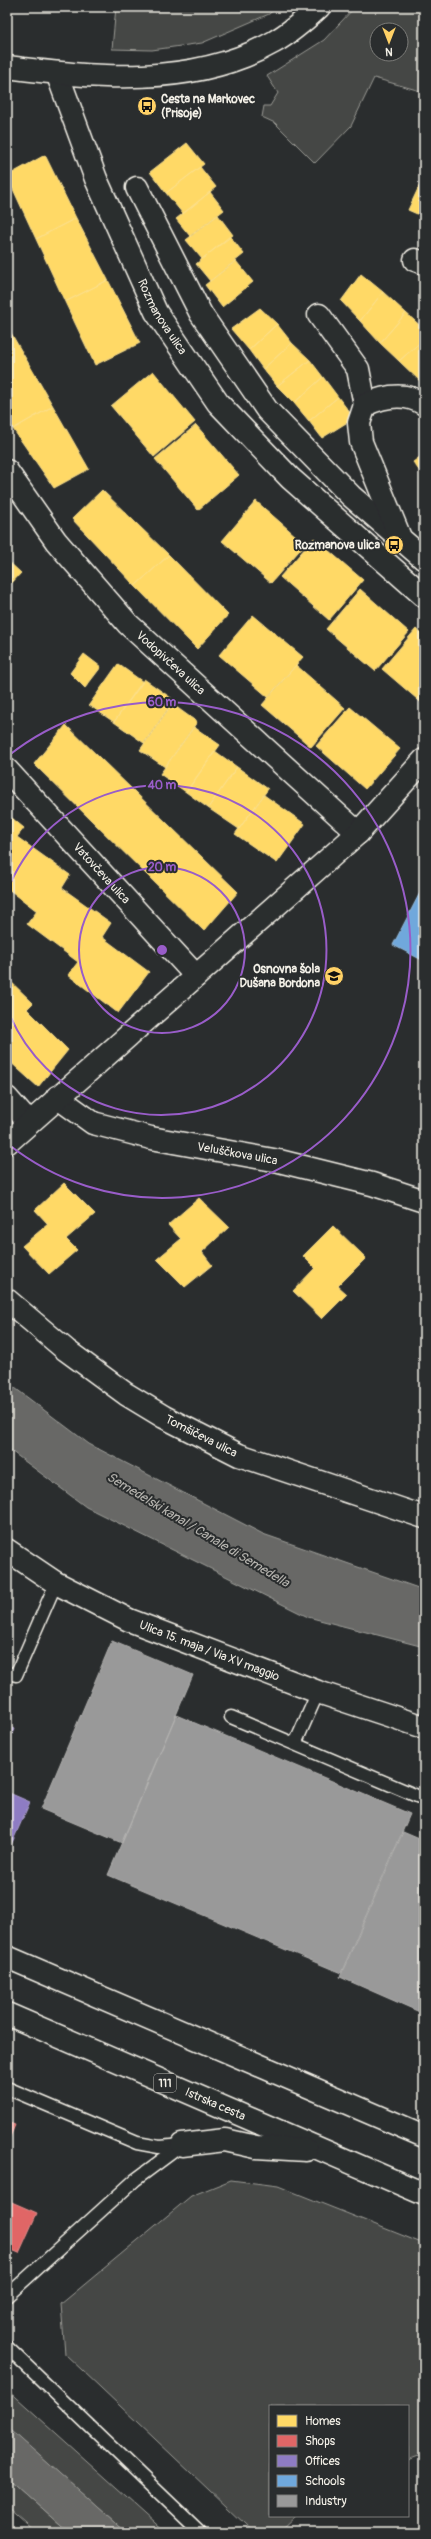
<svg xmlns="http://www.w3.org/2000/svg" width="431" height="2539" viewBox="0 0 431 2539" font-family="Pangolin,sans-serif">
	<style>
		.green { fill: #444645; stroke: #9c9c96; fill-rule: evenodd }
		.water { fill: #676866; stroke: #9f9f9a }
		.homes { fill: #ffd966; stroke: #fce08d }
		.shops { fill: #e06666; stroke: #e6908d }
		.offices { fill: #8e7cc3; stroke: #ad9fce }
		.schools { fill: #6fa8dc; stroke: #97bee0 }
		.industry { fill: #999; stroke: #b4b3b1 }
		.lines { fill: none; stroke-linecap: round; stroke-linejoin: round }
		.service-casing { stroke: #f4f1e8; stroke-width: 15 }
		.minor-casing { stroke: #f4f1e8; stroke-width: 25 }
		.tertiary-casing { stroke: #f4f1e8; stroke-width: 25 }
		.trunk-casing { stroke: #f4f1e8; stroke-width: 25 }
		.service { stroke: #2a2d2e; stroke-width: 12 }
		.minor { stroke: #2a2d2e; stroke-width: 22 }
		.tertiary { stroke: #2a2d2e; stroke-width: 22 }
		.trunk { stroke: #2a2d2e; stroke-width: 22 }
		.ring { fill: none; stroke: #995dc9; stroke-width: 2 }
		.labels { text-anchor: middle; dominant-baseline: central; stroke-width: 4; stroke-linejoin: round; paint-order: stroke }
		.shield { fill: #2a2d2e; stroke: #b7b6b0; stroke-width: 1 }
		.shield-label { font-size: 11px; font-weight: bold; fill: #f4f1e8 }
		.poi-label { font-size: 12px; font-weight: bold; fill: #f4f1e8; stroke: #2a2d2e; text-anchor: end }
		.street-label { font-size: 12px; fill: #f4f1e8; stroke: #2a2d2e }
		.water-label { font-size: 13px; font-style: italic; fill: #b5b3ae; stroke: #2a2d2e }
		.centre { fill: #995dc9; stroke: #2a2d2e; stroke-width: 2 }
		.ring-label { font-size: 12px; text-anchor: middle; font-weight: bold; fill: #995dc9; stroke: #2a2d2e; stroke-width: 4; stroke-linejoin: round; paint-order: stroke }
	</style>
	<rect width="100%" height="100%" fill="#2a2d2e"/>
	<filter id="ink" filterUnits="userSpaceOnUse"><feTurbulence type="fractalNoise" baseFrequency=".025" numOctaves="2"/><feDisplacementMap in="SourceGraphic" scale="8" xChannelSelector="R" yChannelSelector="G"/><feConvolveMatrix kernelMatrix="1 2 1 2 8 2 1 2 1" color-interpolation-filters="sRGB"/></filter>
	<g filter="url(#ink)">
		<path class="green" d="M116,7H277L269,14L202,43L152,50L112,49Z
			M355,7H424V92L374,78L351,126L315,163L275,123L262,117L264,106H270L278,93L267,76L324,40ZM377,30H401V54H377Z
			M231,2180L278,2186L424,2244V2454L408,2460V2406H270V2516H297L280,2532H254L245,2524L65,2354L61,2304L191,2196Z
			M7,2389L166,2532H125L7,2427Z
			M7,2477L69,2532H35L7,2507Z"/>
		<path class="water" d="M7,1382L89,1444L263,1534L424,1590V1647L308,1617L86,1507L7,1448Z
			M7,2427L12,2431L125,2532H69L7,2477Z"/>
		<path class="homes" d="M187,143L204,164L166,193L150,172Z
			M45,155L76,218L36,239L7,176Z
			M200,167L216,187L183,214L166,193Z
			M424,176V217L408,210Z
			M210,192L224,210L190,236L176,219Z
			M218,215L233,235L202,259L186,240Z
			M76,218L108,280L65,302L36,239Z
			M230,236L244,254L210,281L196,264Z
			M236,261L253,282L222,307L205,285Z
			M361,274L383,292L360,321L341,301Z
			M108,280L140,343L95,365L65,302Z
			M383,292L406,313L380,343L360,321Z
			M260,308L277,324L249,350L231,329Z
			M406,313L424,329V339L399,361L380,343Z
			M277,324L292,343L263,369L249,350Z
			M7,326L53,406L13,429L7,418Z
			M424,339V378L421,382L399,361Z
			M292,343L310,360L277,386L263,369Z
			M310,360L323,377L294,403L277,386Z
			M153,371L195,422L154,457L111,406Z
			M323,377L338,397L309,421L294,403Z
			M338,397L354,418L322,438L309,421Z
			M53,406L89,469L54,488L13,429Z
			M196,425L239,475L198,510L155,459Z
			M424,454V477L413,462Z
			M102,490L169,555L135,586L72,519Z
			M256,501L305,544L271,583L222,541Z
			M314,538L363,580L329,620L280,577Z
			M169,555L228,615L197,649L135,586Z
			M7,560L21,573L7,588Z
			M360,589L409,632L375,671L326,629Z
			M253,615L303,657L268,697L219,655Z
			M416,629L424,636V705L382,669Z
			M84,654L101,667L85,688L70,673Z
			M118,664L143,682L114,722L89,705Z
			M296,665L345,708L311,747L262,705Z
			M144,679L174,700L144,743L114,722Z
			M172,704L197,722L165,767L140,750Z
			M350,707L400,749L365,789L316,746Z
			M66,725L238,892L204,931L34,764Z
			M194,727L220,745L186,792L160,774Z
			M215,751L237,767L208,808L186,792Z
			M237,767L268,789L239,829L208,808Z
			M264,795L305,824L277,863L235,834Z
			M7,814L24,828L17,837L70,875L62,888L111,923L102,937L149,972L118,1013L68,975L78,962L27,924L37,911L7,888Z
			M7,978L33,1003L27,1009L68,1050L38,1087L7,1059Z
			M64,1183L95,1214L66,1239L77,1250L49,1274L22,1246L48,1224L35,1210Z
			M199,1198L229,1227L202,1252L212,1265L185,1287L157,1259L181,1239L168,1225Z
			M333,1226L366,1258L338,1286L347,1294L322,1319L293,1291L315,1268L303,1256Z"/>
		<path class="shops" d="M7,2122L15,2125L7,2144Z
			M7,2200L37,2213L19,2253L7,2248Z"/>
		<path class="offices" d="M7,1726L14,1729L7,1746Z
			M7,1792L30,1802L11,1845L7,1843Z"/>
		<path class="schools" d="M424,885V961L393,945Z"/>
		<path class="industry" d="M112,1641L193,1675L122,1843L41,1809Z
			M176,1715L410,1814L341,1973L108,1875Z
			M403,1832L424,1841L422,2013L340,1977Z"/>
		<g class="lines">
			<g class="service-casing">
				<path id="service" d="M7,1673L16,1675L56,1583
					M231,1717L424,1799
					M295,1744L318,1692
					M7,2088L137,2143L159,2147L182,2145
					M7,2296L135,2180L182,2145
					M7,2347L200,2532"/>
			</g>
			<g class="minor-casing">
				<g id="minor">
					<path id="s1" d="M57,73L96,179L156,312L218,403L290,478L424,596"/>
					<path d="M137,188L201,314L267,410L351,496L424,559"/>
					<path d="M415,260L424,263"/>
					<path d="M319,315L358,369L365,405"/>
					<path id="s2" d="M7,471L56,541L128,624L358,833"/>
					<path d="M399,535L361,442L359,423L365,405C384,396 405,392 424,404"/>
					<path id="s3" d="M7,770L196,976"/>
					<path id="s4" d="M57,1097L93,1123L151,1138L279,1161L372,1184L424,1201"/>
					<path d="M7,1098L29,1123"/>
					<path d="M7,1143L358,833L424,760"/>
					<path id="s5" d="M7,1550L56,1583L129,1620L318,1692L424,1727"/>
				</g>
			</g>
			<g class="tertiary-casing">
				<g id="tertiary">
					<path d="M7,67C95,78 193,88 274,42C290,33 305,20 319,7"/>
					<path id="s6" d="M7,1300L66,1350L126,1394L164,1417L239,1455L424,1517"/>
				</g>
			</g>
			<g class="trunk-casing">
				<g id="trunk">
					<path d="M7,1957L424,2136"/>
					<path id="s7" d="M7,2014L424,2194"/>
					<path d="M182,2145L225,2140L256,2147L306,2150"/>
				</g>
			</g>
			<use href="#service" class="service"/>
			<use href="#minor" class="minor"/>
			<use href="#tertiary" class="tertiary"/>
			<use href="#trunk" class="trunk"/>
		</g>
	</g>
	<g class="ring">
		<circle cx="162" cy="950" r="83"/>
		<path d="M7 892A165 165 0 1 1 7 1008"/>
		<path d="M8 756A248 248 0 1 1 8 1144"/>
	</g>
	<defs>
		<g id="bus-disc" transform="scale(1)"><circle r="9.5" fill="#ffd166" stroke="#2a2d2e"/><path d="M-5-6H5V4H4V6H2V4H-2V6H-4V4H-5ZM-3.5-4V0h7V-4ZM-3.5 1.2v1.5H-2V1.2ZM2 1.2v1.5H3.5V1.2Z" fill="#111"/></g>
		<g id="school-disc" transform="scale(1)"><circle r="9.5" fill="#ffd166" stroke="#2a2d2e"/><path d="M0-5L7-2L0 1L-7-2ZM-4 1L0 2.5L4 1V4Q0 6-4 4Z" fill="#111"/></g>
	</defs>
	<g fill-rule="evenodd">
		<use href="#bus-disc" x="147" y="106"/>
		<use href="#bus-disc" x="394" y="545"/>
		<use href="#school-disc" x="334" y="976"/>
	</g>
	<g class="labels">
		<rect class="shield" x="154" y="2074" width="22" height="18" rx="3"/>
		<g class="shield-label">
			<text x="165" y="2083">111</text>
		</g>
		<g class="poi-label">
			<text x="161" y="99" text-anchor="start">Cesta na Markovec<tspan x="161" dy="14">(Prisoje)</tspan></text>
			<text x="380" y="545">Rozmanova ulica</text>
			<text x="320" y="969">Osnovna šola<tspan x="320" dy="14">Dušana Bordona</tspan></text>
		</g>
		<g class="street-label">
			<text stroke="none"><textPath href="#s1" startOffset="266">Rozmanova ulica</textPath></text>
			<text stroke="none"><textPath href="#s2" startOffset="253">Vodopivčeva ulica</textPath></text>
			<text stroke="none"><textPath href="#s3" startOffset="140">Vatovčeva ulica</textPath></text>
			<text stroke="none"><textPath href="#s4" startOffset="192">Veluščkova ulica</textPath></text>
			<text stroke="none"><textPath href="#s6" startOffset="238">Tomšičeva ulica</textPath></text>
			<text stroke="none"><textPath href="#s5" startOffset="227">Ulica 15. maja / Via XV maggio</textPath></text>
			<text stroke="none"><textPath href="#s7" startOffset="227">Istrska cesta</textPath></text>
		</g>
		<g class="water-label">
			<text transform="translate(198 1530) rotate(31)">Semedelski kanal / Canale di Semedella</text>
		</g>
	</g>
	<circle cx="162" cy="950" r="6" class="centre"/>
	<g class="ring-label">
		<text x="162" y="706">60 m</text>
		<text x="162" y="789">40 m</text>
		<text x="162" y="871">20 m</text>
	</g>
	<rect width="431" height="2539" fill="none" stroke="#2a2d2e" stroke-width="24"/>
	<rect x="12" y="12" width="407" height="2515" fill="none" stroke="#f4f1e8" stroke-width="1.5" filter="url(#ink)"/>
	<rect x="269" y="2405" width="140" height="112" fill="#2a2d2e" stroke="#7b7b78"/>
	<rect x="277" y="2415" width="20" height="12" fill="#ffd966" stroke="#7b7b78"/>
	<text x="305" y="2425" font-size="12" fill="#f4f1e8">Homes</text>
	<rect x="277" y="2435" width="20" height="12" fill="#e06666" stroke="#7b7b78"/>
	<text x="305" y="2445" font-size="12" fill="#f4f1e8">Shops</text>
	<rect x="277" y="2455" width="20" height="12" fill="#8e7cc3" stroke="#7b7b78"/>
	<text x="305" y="2465" font-size="12" fill="#f4f1e8">Offices</text>
	<rect x="277" y="2475" width="20" height="12" fill="#6fa8dc" stroke="#7b7b78"/>
	<text x="305" y="2485" font-size="12" fill="#f4f1e8">Schools</text>
	<rect x="277" y="2495" width="20" height="12" fill="#999999" stroke="#7b7b78"/>
	<text x="305" y="2505" font-size="12" fill="#f4f1e8">Industry</text>
	<g transform="translate(389 42) rotate(180)"><circle r="19" fill="#2a2d2e" stroke="#7b7b78"/>
	<path d="M0-3L7 15L0 10L-7 15Z" fill="#ffd166"/>
	<text y="-6" font-size="11" font-weight="bold" text-anchor="middle" fill="#f4f1e8">N</text>
	</g>
</svg>
